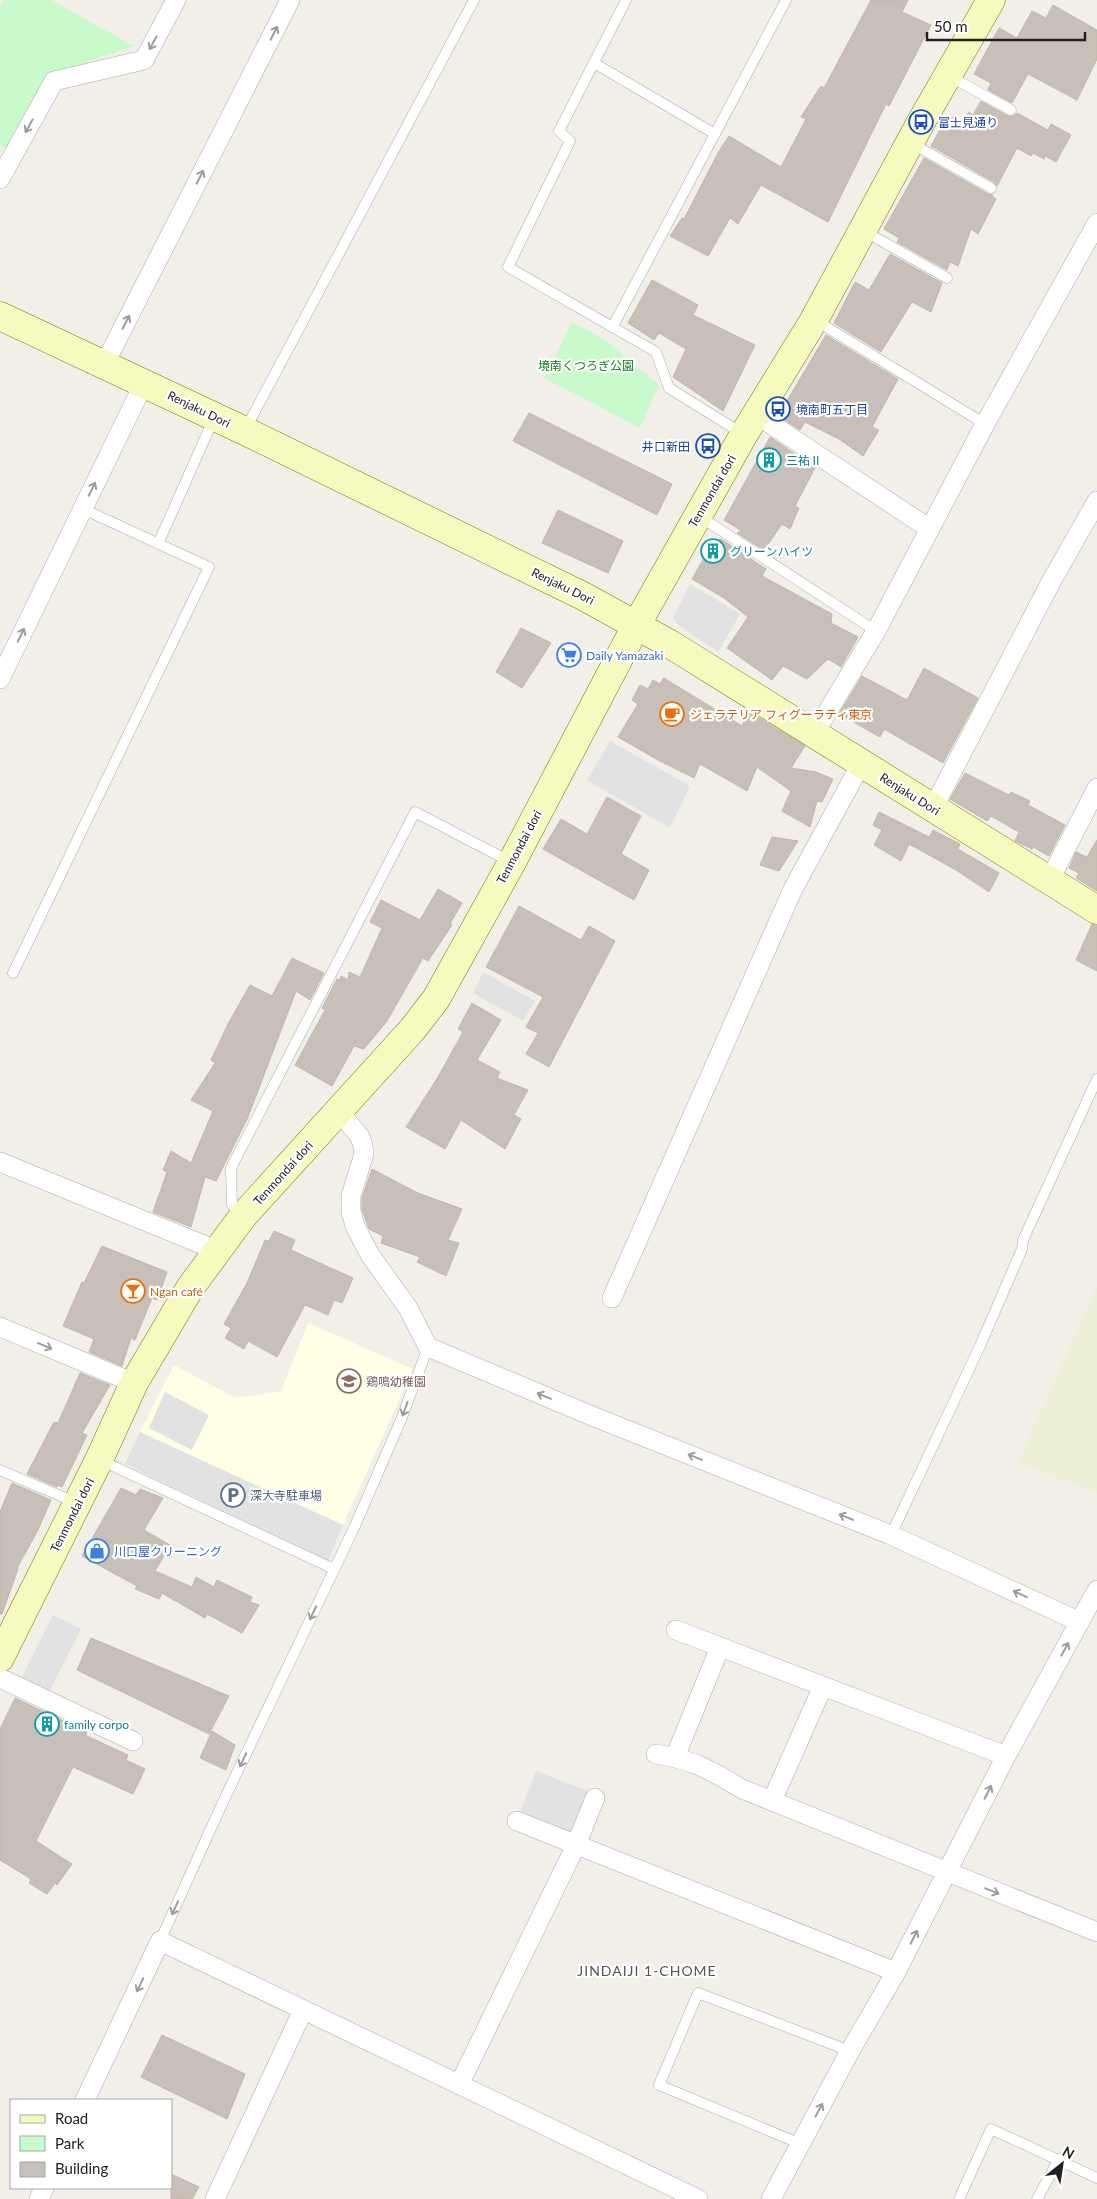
<svg xmlns="http://www.w3.org/2000/svg" width="1097" height="2199" viewBox="0 0 1097 2199" font-family="Lato,'Noto Sans JP',sans-serif">
	<style>
		.education { fill: #ffffe5 }
		.farmland { fill: #eef0d5 }
		.park { fill: #c8facc }
		.parking { fill: #e2e2e2 }
		.building { fill: #c7bfb8; stroke: #c4b6ab }
		.lines { fill: none; stroke-linecap: round; stroke-linejoin: round }
		.service-casing { stroke: #a9a9a9; stroke-width: 11 }
		.minor-casing { stroke: #a9a9a9; stroke-width: 20 }
		.secondary-casing { stroke: #707d05; stroke-width: 29 }
		.service { stroke: #fff; stroke-width: 10 }
		.minor { stroke: #fff; stroke-width: 19 }
		.secondary { stroke: #f7fabf; stroke-width: 28 }
		.oneway { stroke: #9c9c9c }
		.labels { text-anchor: middle; dominant-baseline: central; stroke-width: 4.5; stroke-linejoin: round; paint-order: stroke }
		.transit-label { font-size: 12px; fill: #164399; stroke: #fff; text-anchor: start }
		.park-label { font-size: 12px; fill: #0c8416; stroke: #fff }
		.street-label { font-size: 12px; fill: #222; stroke: #fff }
		.culture-label { font-size: 12px; fill: #0d838f; stroke: #fff; text-anchor: start }
		.shop-label { font-size: 12px; fill: #366cbe; stroke: #fff; text-anchor: start }
		.food-label { font-size: 12px; fill: #c56008; stroke: #fff; text-anchor: start }
		.education-label { font-size: 12px; fill: #785e54; stroke: #fff; text-anchor: start }
		.service-label { font-size: 12px; fill: #4e5e75; stroke: #fff; text-anchor: start }
		.neighbourhood-label { font-size: 14px; letter-spacing: 1px; fill: #555; stroke: #fff }
	</style>
	<rect width="100%" height="100%" fill="#f2efe9"/>
	<path class="education" d="M308,1323L413,1369L343,1525L140,1432L174,1365L236,1398L281,1391Z"/>
	<path class="farmland" d="M1097,1286V1493L1018,1462Z"/>
	<path class="park" d="M4,0H51L134,46L48,76L8,149L0,145V7Z
		M572,322L607,341L659,385L640,428L544,378Z"/>
	<path class="parking" d="M690,584L740,614L718,652L678,625L673,618Z
		M610,741L690,786L670,828L587,780Z
		M483,972L535,1001L523,1021L473,993Z
		M165,1392L209,1415L192,1450L149,1428Z
		M140,1432L343,1525L328,1561L125,1464Z
		M53,1615L81,1629L49,1692L22,1677Z
		M536,1771L590,1792L575,1829L566,1833L519,1815Z"/>
	<path class="building" d="M871,0H908L902,12L931,25L889,106L886,104L828,222L761,185L738,224L730,218L708,256L670,236L682,218L684,219L719,151L729,136L781,167L806,119L801,117L821,86L824,88Z
		M1053,5L1097,30V59L1077,100L1028,74L1012,103L988,90L991,83L974,74L999,28L1017,38L1032,11L1046,18Z
		M981,101L1008,116H1014L1017,113L1048,130L1051,124L1071,135L1056,162L1045,156L1044,159L1033,153L1031,156L1017,148L997,186L994,182L931,146L948,115L962,123L969,112L973,115Z
		M924,158L988,194L993,195L992,196L996,199L978,234L971,229L958,266L950,262L947,270L897,242L899,238L884,229Z
		M890,254L942,283L931,312L912,302L881,352L834,323L855,282L869,290Z
		M652,280L698,305L693,315L755,345L723,411L673,377L686,349L659,333L654,340L628,323Z
		M826,335L898,379L872,427L879,430L863,456L839,439L805,422L800,430L778,416Z
		M529,413L672,484L657,515L513,441Z
		M770,437L815,468L795,506L799,508L790,529L782,524L764,550L737,533L742,531L724,520Z
		M558,510L623,541L608,573L542,543Z
		M721,539L766,569L762,576L832,614L831,623L858,637L841,667L828,659L807,679L783,666L772,680L727,648L748,617L724,598L692,579L713,542Z
		M521,628L551,643L522,688L496,672Z
		M924,668L978,698L943,763L884,729L880,737L839,714L862,676L907,700Z
		M664,678L742,726L749,712L805,746L791,768L816,772L833,779L822,802L817,801L810,827L782,811L791,791L757,767L747,791L700,764L694,778L658,760L618,737L638,704L632,700L640,685L648,689L653,680L660,684Z
		M965,773L1009,795L1011,792L1030,801L1028,805L1065,825L1049,856L1033,847L1032,849L1015,841L1019,832L991,816L987,821L950,799Z
		M607,797L641,816L621,854L649,870L634,900L543,849L561,819L587,834Z
		M879,812L929,837L933,830L960,844L958,849L999,873L989,892L956,870L909,844L901,861L874,845L882,830L873,825Z
		M772,837L798,841L779,871L760,865Z
		M1097,840V891L1076,878L1079,873L1069,868L1076,852L1087,857Z
		M438,889L462,903L450,924L452,925L428,961L423,958L387,1021L364,1049L354,1046L332,1086L295,1065L325,1010L322,1008L337,979L340,980L341,976L348,980L349,972L360,977L382,928L370,922L381,900L420,920Z
		M519,906L581,940L589,926L615,941L549,1067L526,1054L538,1033L526,1027L543,997L486,967Z
		M1092,924L1097,926V971L1076,960Z
		M292,958L324,973L310,1000L296,991L248,1117L216,1181L205,1177L191,1227L153,1212L167,1172L163,1170L171,1151L191,1163L213,1111L191,1100L215,1063L211,1060L229,1022L250,985L272,996Z
		M472,1003L501,1020L477,1060L500,1072L497,1078L528,1090L514,1115L521,1119L505,1149L461,1120L445,1149L406,1127L438,1077L463,1032L458,1029Z
		M372,1169L418,1193L462,1209L448,1240L459,1243L446,1276L417,1262L420,1257L381,1243L383,1236L369,1229L362,1210V1198Z
		M274,1231L295,1240L291,1250L353,1278L342,1303L334,1300L328,1315L305,1305L277,1357L248,1341L244,1349L225,1338L231,1328L224,1324L247,1283L265,1240L269,1241Z
		M102,1246L167,1272L157,1300L152,1298L135,1340L131,1338L122,1366L89,1352L94,1339L63,1326L82,1282L84,1283Z
		M80,1373L110,1385L82,1433L87,1435L62,1487L58,1485L57,1487L27,1474L54,1422L58,1423Z
		M12,1483L51,1500L38,1530L17,1568L18,1569L2,1614H0V1512Z
		M121,1488L136,1495L140,1489L163,1498L144,1530L170,1545L155,1571L192,1587L196,1577L214,1587L217,1580L252,1597L250,1602L259,1605L242,1633L207,1614L205,1618L162,1593L159,1599L135,1589L137,1586L82,1556Z
		M91,1638L229,1696L209,1734L77,1670Z
		M15,1698L87,1732L85,1735L128,1755L126,1760L145,1769L133,1794L73,1767L36,1841L72,1864L57,1885L55,1883L47,1894L29,1883L31,1879L0,1860V1729Z
		M212,1731L235,1745L226,1770L200,1758Z
		M162,2035L245,2074L227,2119L141,2077Z
		M171,2174L199,2187L192,2199H171Z"/>
	<g class="lines">
		<g class="service-casing">
			<path id="service" d="M626,0L559,131L570,141L508,267L656,352L669,388L743,434
				M594,63L715,134
				M949,76L1011,110
				M911,143L991,188
				M864,231L947,278
				M815,320L985,424
				M613,326L786,0
				M245,430L474,0
				M699,516L876,631
				M158,544L214,418
				M13,973L209,567L83,509
				M242,1215L232,1205L231,1168L415,812L511,862
				M100,1460L334,1569
				M0,1470L77,1503
				M891,1535L980,1346L1022,1249L1023,1240L1097,1079
				M160,1941L222,1804L354,1528L401,1420L428,1347
				M801,2144L659,2085L698,1993L850,2051
				M959,2199L991,2129L1097,2178
				M1037,2199L1059,2159"/>
		</g>
		<g class="minor-casing">
			<path id="minor" d="M0,179L54,81L144,60L176,0
				M104,365L290,0
				M757,415L930,529
				M0,679L144,383
				M814,734L876,631L985,424L1097,223
				M933,808L1052,580L1097,501
				M1049,881L1097,788
				M339,1111L360,1137L363,1146L364,1154L351,1196V1211L355,1226L370,1255L408,1308L428,1347L592,1416L891,1535L1080,1622
				M0,1162L216,1250
				M612,1298L793,889L861,764
				M0,1327L134,1383
				M676,1630L1006,1756
				M0,1678L133,1741
				M656,1754C693,1760 711,1770 742,1789L1097,1932
				M675,1757L720,1647
				M772,1801L823,1686
				M517,1821L896,1972
				M459,2085L576,1845L595,1798
				M85,2100L160,1941L698,2199
				M39,2199L44,2188
				M215,2199L303,2010
				M771,2199L850,2051L896,1972L1006,1756L1097,1590"/>
		</g>
		<g class="secondary-casing">
			<path id="secondary" d="M0,316L245,431L583,596L670,644L1097,910
				M0,1658L99,1460L134,1383L190,1288L243,1216L412,1030L436,999L512,862L637,624L744,434L814,320L921,122L991,0"/>
		</g>
		<use href="#service" class="service"/>
		<use href="#minor" class="minor"/>
		<use href="#secondary" class="secondary"/>
	</g>
	<defs><path id="oneway-shaft" d="M-6 0H5M1.5-3L5.5 0L1.5 3" fill="none" stroke-width="1.6" stroke-linecap="round" stroke-linejoin="round" transform="scale(1.25)"/></defs>
	<g class="oneway">
		<use href="#oneway-shaft" transform="translate(274 33) rotate(-63)"/>
		<use href="#oneway-shaft" transform="translate(153 43) rotate(118)"/>
		<use href="#oneway-shaft" transform="translate(29 126) rotate(119)"/>
		<use href="#oneway-shaft" transform="translate(200 177) rotate(-63)"/>
		<use href="#oneway-shaft" transform="translate(126 322) rotate(-63)"/>
		<use href="#oneway-shaft" transform="translate(92 489) rotate(-64)"/>
		<use href="#oneway-shaft" transform="translate(21 635) rotate(-64)"/>
		<use href="#oneway-shaft" transform="translate(45 1346) rotate(23)"/>
		<use href="#oneway-shaft" transform="translate(544 1396) rotate(-157)"/>
		<use href="#oneway-shaft" transform="translate(405 1409) rotate(110)"/>
		<use href="#oneway-shaft" transform="translate(695 1457) rotate(-158)"/>
		<use href="#oneway-shaft" transform="translate(846 1517) rotate(-158)"/>
		<use href="#oneway-shaft" transform="translate(1020 1594) rotate(-155)"/>
		<use href="#oneway-shaft" transform="translate(313 1613) rotate(115)"/>
		<use href="#oneway-shaft" transform="translate(1065 1649) rotate(-61)"/>
		<use href="#oneway-shaft" transform="translate(243 1760) rotate(115)"/>
		<use href="#oneway-shaft" transform="translate(988 1792) rotate(-63)"/>
		<use href="#oneway-shaft" transform="translate(992 1891) rotate(22)"/>
		<use href="#oneway-shaft" transform="translate(175 1908) rotate(114)"/>
		<use href="#oneway-shaft" transform="translate(914 1937) rotate(-63)"/>
		<use href="#oneway-shaft" transform="translate(140 1985) rotate(115)"/>
		<use href="#oneway-shaft" transform="translate(819 2110) rotate(-62)"/>
	</g>
	<defs>
		<g id="bus-ring" transform="scale(1.25)"><circle r="9.5" fill="#fff" stroke="#1a4fb4" stroke-width="1.5"/><path d="M-5-6H5V4H4V6H2V4H-2V6H-4V4H-5ZM-3.5-4V0h7V-4ZM-3.5 1.2v1.5H-2V1.2ZM2 1.2v1.5H3.5V1.2Z" fill="#1a4fb4"/></g>
		<g id="building-ring" transform="scale(1.25)"><circle r="9.5" fill="#fff" stroke="#0f9aa8" stroke-width="1.5"/><path d="M-4-6H4V6H1V3H-1V6H-4ZM-2.5-4.3h1.7v1.8h-1.7ZM.8-4.3h1.7v1.8H.8ZM-2.5-1h1.7V.8h-1.7ZM.8-1h1.7V.8H.8Z" fill="#0f9aa8"/></g>
		<g id="supermarket-ring" transform="scale(1.25)"><circle r="9.5" fill="#fff" stroke="#3f7fe0" stroke-width="1.5"/><path d="M-6-5.5h2.5l.6 2H6L4.5 2H-2.5L-4.4-4H-6ZM-1.5 3.2a1.3 1.3 0 1 0 .1 0ZM3 3.2a1.3 1.3 0 1 0 .1 0Z" fill="#3f7fe0"/></g>
		<g id="cafe-ring" transform="scale(1.25)"><circle r="9.5" fill="#fff" stroke="#e8710a" stroke-width="1.5"/><path d="M-5.5-4.5H6V0H3Q3 3.5 0 3.5H-2.5Q-5.5 3.5-5.5 0ZM3-3.2v2h1.7v-2ZM-6 4.5H4V6H-6Z" fill="#e8710a"/></g>
		<g id="bar-ring" transform="scale(1.25)"><circle r="9.5" fill="#fff" stroke="#e8710a" stroke-width="1.5"/><path d="M-6-5H6L.8 .8V4.5H3.5V6h-7V4.5H-.8V.8Z" fill="#e8710a"/></g>
		<g id="school-ring" transform="scale(1.25)"><circle r="9.5" fill="#fff" stroke="#8d6e63" stroke-width="1.5"/><path d="M0-5L7-2L0 1L-7-2ZM-4 1L0 2.5L4 1V4Q0 6-4 4Z" fill="#8d6e63"/></g>
		<g id="parking-ring" transform="scale(1.25)"><circle r="9.5" fill="#fff" stroke="#5c6f8a" stroke-width="1.5"/><path d="M-3.5-5.5H1a3.5 3.5 0 0 1 0 7H-1V5.5H-3.5ZM-1-3.4V-.6H.8a1.4 1.4 0 0 0 0-2.8Z" fill="#5c6f8a"/></g>
		<g id="shop-ring" transform="scale(1.25)"><circle r="9.5" fill="#fff" stroke="#3f7fe0" stroke-width="1.5"/><path d="M-5-2.5h2.3a2.7 3.5 0 0 1 5.4 0H5L5.5 6h-11ZM-1.5-2.5h3a1.5 2.3 0 0 0-3 0Z" fill="#3f7fe0"/></g>
	</defs>
	<g fill-rule="evenodd">
		<use href="#bus-ring" x="921" y="122"/>
		<use href="#bus-ring" x="778" y="409"/>
		<use href="#bus-ring" x="708" y="446"/>
		<use href="#building-ring" x="769" y="460"/>
		<use href="#building-ring" x="713" y="551"/>
		<use href="#supermarket-ring" x="569" y="655"/>
		<use href="#cafe-ring" x="672" y="714"/>
		<use href="#bar-ring" x="133" y="1291"/>
		<use href="#school-ring" x="349" y="1381"/>
		<use href="#parking-ring" x="233" y="1495"/>
		<use href="#shop-ring" x="97" y="1551"/>
		<use href="#building-ring" x="47" y="1724"/>
	</g>
	<g class="labels">
		<g class="transit-label">
			<text x="938" y="122">富士見通り</text>
			<text x="796" y="409">境南町五丁目</text>
			<text x="690" y="446" text-anchor="end">井口新田</text>
		</g>
		<g class="park-label">
			<text x="586" y="365">境南くつろぎ公園</text>
		</g>
		<g class="street-label">
			<text transform="translate(199 409) rotate(26)">Renjaku Dori</text>
			<text transform="translate(712 491) rotate(-60)">Tenmondai dori</text>
			<text transform="translate(563 586) rotate(26)">Renjaku Dori</text>
			<text transform="translate(910 794) rotate(32)">Renjaku Dori</text>
			<text transform="translate(519 847) rotate(-62)">Tenmondai dori</text>
			<text transform="translate(283 1173) rotate(-48)">Tenmondai dori</text>
			<text transform="translate(72 1515) rotate(-63)">Tenmondai dori</text>
		</g>
		<g class="culture-label">
			<text x="786" y="460">三祐Ⅱ</text>
			<text x="730" y="551">グリーンハイツ</text>
			<text x="64" y="1724">family corpo</text>
		</g>
		<g class="shop-label">
			<text x="586" y="655">Daily Yamazaki</text>
			<text x="114" y="1551">川口屋クリーニング</text>
		</g>
		<g class="food-label">
			<text x="690" y="714">ジェラテリア フィグーラティ東京</text>
			<text x="150" y="1291">Ngan café</text>
		</g>
		<g class="education-label">
			<text x="366" y="1381">鶏鳴幼稚園</text>
		</g>
		<g class="service-label">
			<text x="250" y="1495">深大寺駐車場</text>
		</g>
		<g class="neighbourhood-label">
			<text x="647" y="1970">JINDAIJI 1-CHOME</text>
		</g>
	</g>
	<rect x="10" y="2099" width="162" height="90" fill="#ffffff" stroke="#a7a7a7"/>
	<rect x="20" y="2115" width="25" height="8" fill="#f7fabf" stroke="#a7a7a7"/>
	<text x="55" y="2124" font-size="15" fill="#222222">Road</text>
	<rect x="20" y="2136" width="25" height="15" fill="#c8facc" stroke="#a7a7a7"/>
	<text x="55" y="2149" font-size="15" fill="#222222">Park</text>
	<rect x="20" y="2162" width="25" height="15" fill="#c7bfb8" stroke="#a7a7a7"/>
	<text x="55" y="2174" font-size="15" fill="#222222">Building</text>
	<g transform="translate(1062 2164) rotate(30)" stroke="#ffffff" stroke-width="4" paint-order="stroke">
	<path d="M0-4L9 19L0 12L-9 19Z" fill="#222222"/>
	<text y="-8" font-size="14" font-weight="bold" text-anchor="middle" fill="#222222">N</text>
	</g>
	<path d="M927 32v8h158v-8" fill="none" stroke="#222222" stroke-width="2.5"/>
	<text x="934" y="32" font-size="15" fill="#222222" stroke="#ffffff" stroke-width="4" paint-order="stroke">50 m</text>
</svg>
